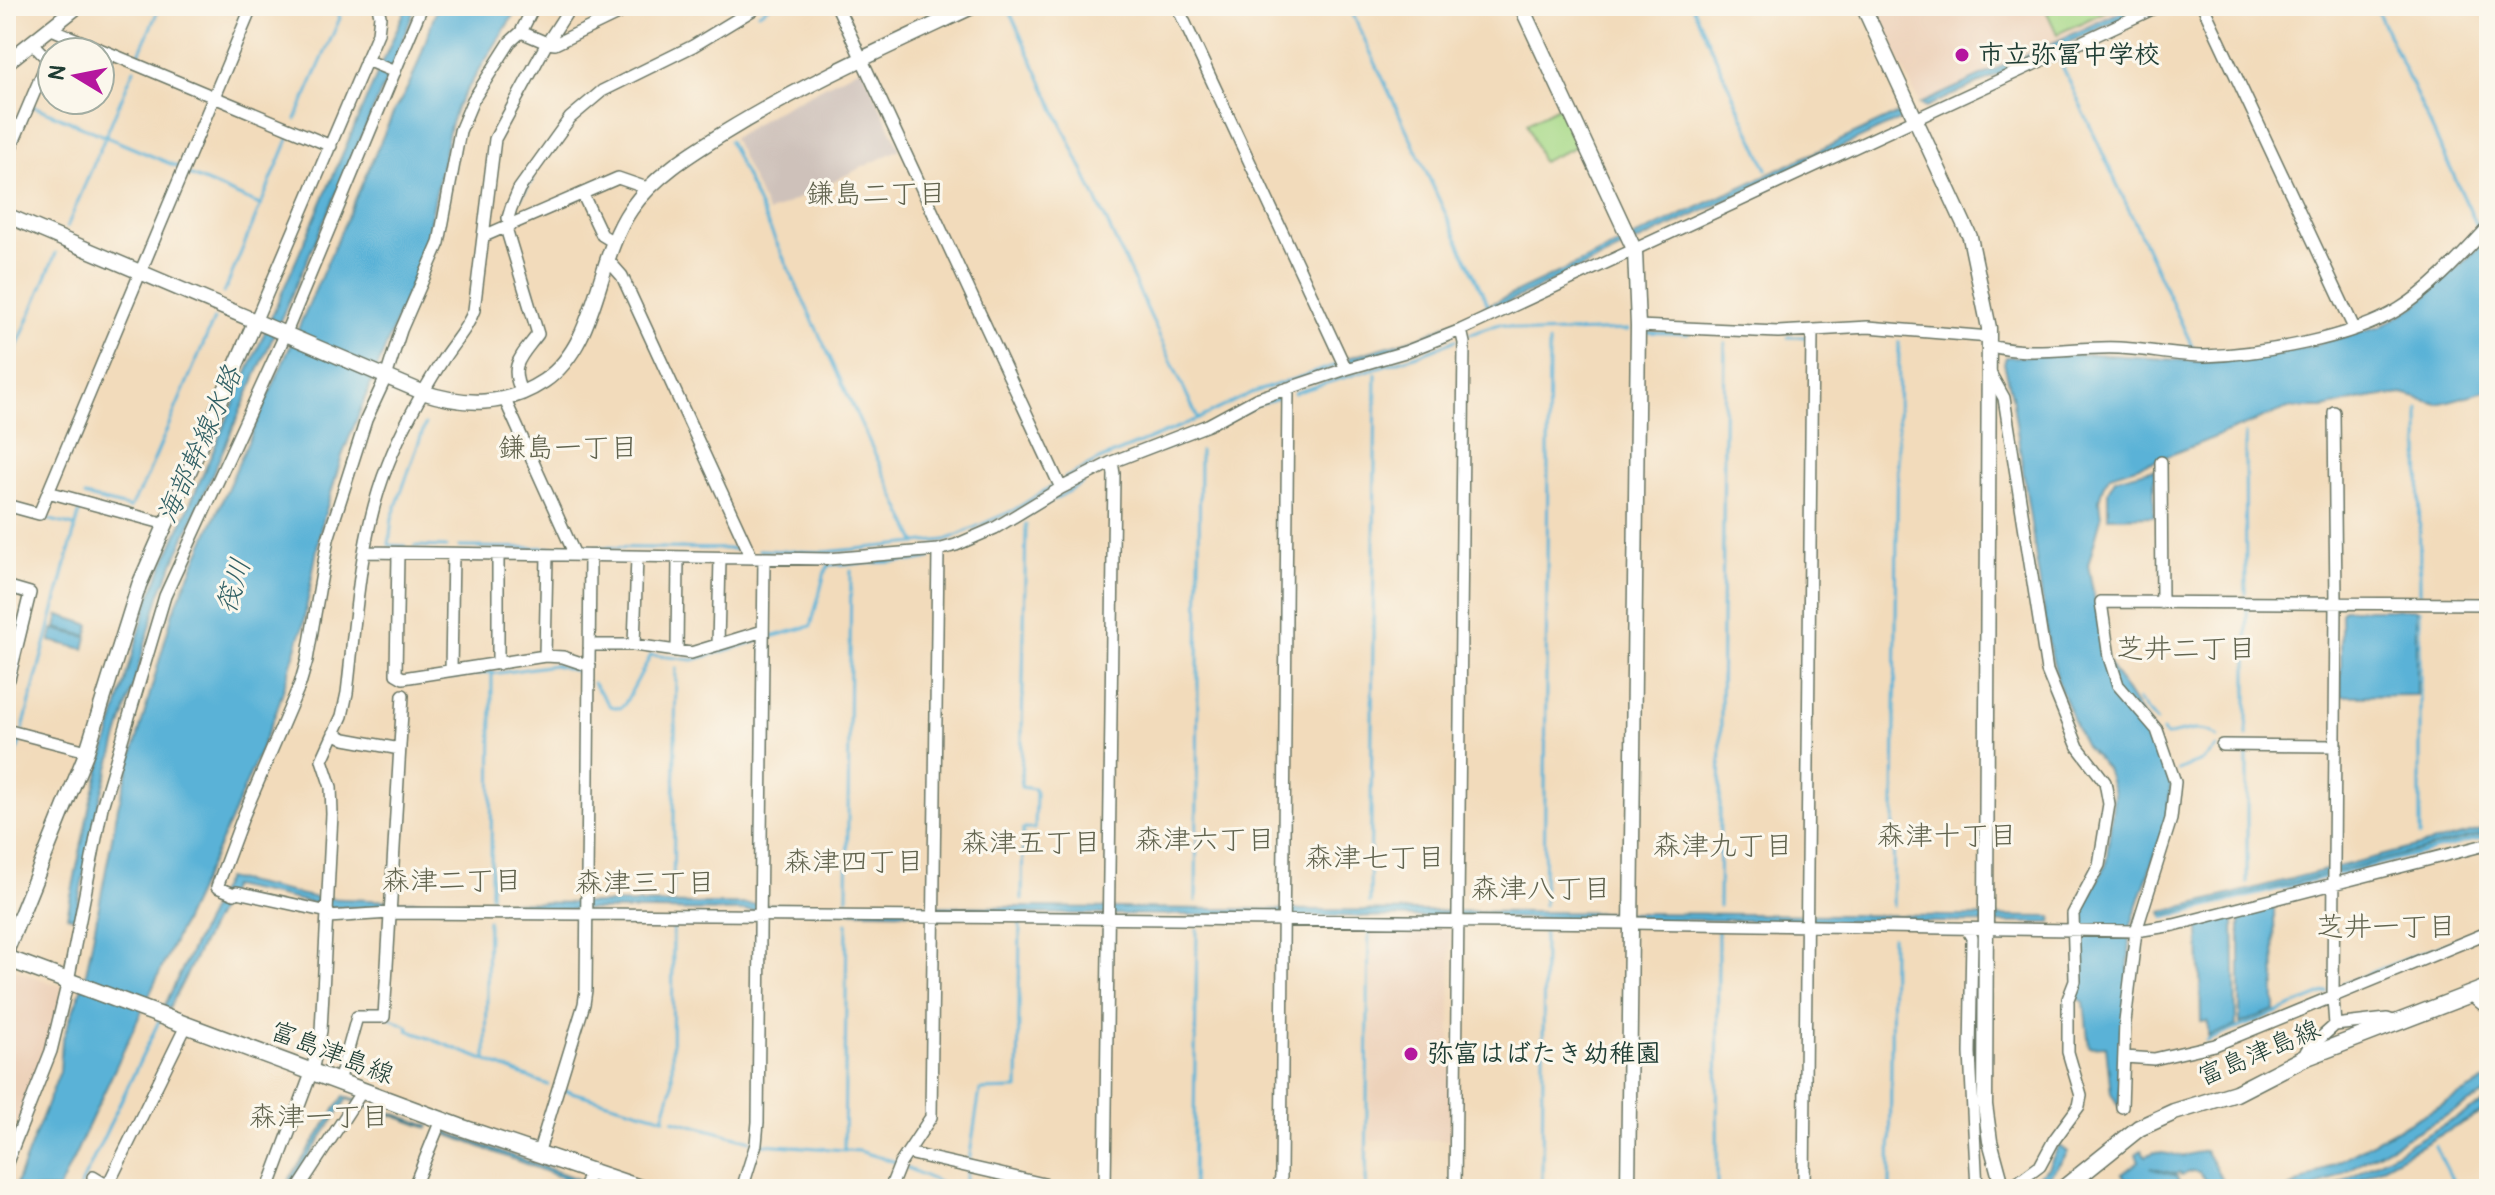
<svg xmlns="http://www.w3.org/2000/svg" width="2495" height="1195" viewBox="0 0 2495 1195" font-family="Pangolin,'Klee One',sans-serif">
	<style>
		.built { fill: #edd2ba }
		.industrial { fill: #cec1ba }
		.green { fill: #a7d988; stroke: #638b5e; stroke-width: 2 }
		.water { fill: #5ab2d7; stroke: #3c7886; stroke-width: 2 }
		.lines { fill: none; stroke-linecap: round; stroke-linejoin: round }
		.stream { stroke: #5ab2d7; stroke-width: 3 }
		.minor-casing { stroke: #697463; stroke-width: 14 }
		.tertiary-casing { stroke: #697463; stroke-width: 17 }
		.secondary-casing { stroke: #697463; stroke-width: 19 }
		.minor { stroke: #fff; stroke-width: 11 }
		.tertiary { stroke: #fff; stroke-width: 14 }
		.secondary { stroke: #fff; stroke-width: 16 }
		.poi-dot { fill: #b5179e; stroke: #fbf7ec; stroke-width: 3 }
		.labels { text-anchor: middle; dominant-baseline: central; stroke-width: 6; stroke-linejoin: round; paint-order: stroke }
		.poi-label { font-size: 26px; font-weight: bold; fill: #1f3d34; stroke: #fbf7ec; text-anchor: start }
		.street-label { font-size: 26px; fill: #1f3d34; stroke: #fbf7ec }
		.neighbourhood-label { font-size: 28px; fill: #62644f; stroke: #fbf7ec }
		.water-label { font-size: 28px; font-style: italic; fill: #316065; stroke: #fbf7ec }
	</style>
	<rect width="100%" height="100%" fill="#fbf7ec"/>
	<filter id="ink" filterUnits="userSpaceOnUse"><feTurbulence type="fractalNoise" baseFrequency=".0125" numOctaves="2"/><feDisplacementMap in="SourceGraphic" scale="16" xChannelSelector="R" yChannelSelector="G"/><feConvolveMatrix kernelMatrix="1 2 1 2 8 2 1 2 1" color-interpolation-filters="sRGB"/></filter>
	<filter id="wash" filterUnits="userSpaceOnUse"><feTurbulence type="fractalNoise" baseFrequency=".006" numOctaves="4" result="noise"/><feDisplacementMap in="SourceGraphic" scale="32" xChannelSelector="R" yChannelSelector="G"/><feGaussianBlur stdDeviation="1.8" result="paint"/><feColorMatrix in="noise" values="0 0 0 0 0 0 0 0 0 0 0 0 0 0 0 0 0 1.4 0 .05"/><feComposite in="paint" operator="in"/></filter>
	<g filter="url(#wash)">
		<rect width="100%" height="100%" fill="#f2dbbb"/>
		<path class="built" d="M1873,6H2132L1920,104Z
			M1372,929H1446L1450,932L1451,1140H1370Z
			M6,967L63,987L48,1047L6,1151Z"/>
		<path class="industrial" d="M862,67L900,149L768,213L733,138L778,110Z"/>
		<path class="green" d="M2044,6H2117L2057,34Z
			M1562,105L1579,145L1542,162L1527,123Z"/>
		<path class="water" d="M407,6H416L392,67L160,593L98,806L75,918L67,916L90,804L149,598Z
			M438,6H519L457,106L450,126L424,251L342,456L321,527L303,626L277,710L232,817L59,1189H14L60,1071L62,1041L85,979L118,807L173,612L395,109C417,78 424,41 438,6Z
			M2133,6H2149L1926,107L1920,104Z
			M1903,111L1901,119L1430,338L1350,363L1348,358L1423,336Z
			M2489,238V390L2438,404L2403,394L2367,398L2324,408H2288L2155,461L2110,475L2103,486L2099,500L2101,518L2088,565L2106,659L2153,732L2171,782L2167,818L2131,925L2119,1107L2111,1093L2106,1046L2089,1047L2084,1002L2076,997L2082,956L2077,934L2079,917L2106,865L2114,793L2106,768L2085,746L2079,734L2060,688L2049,646L2012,396L2004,363L2006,357L2095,354L2207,362L2276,355L2380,327L2416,306Z
			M2154,469V516L2108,517V491L2115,479Z
			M2344,609H2417V695L2341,696V613Z
			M59,615L90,625L87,636L56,628Z
			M53,629L87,637L84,649L50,641Z
			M2489,828V833L2163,916L2162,912Z
			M226,878L317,898L395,901L2052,917L2051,923L333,907L231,886L169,1009L164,1007Z
			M2274,905L2275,1010L2240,1024V914Z
			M2234,915L2236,1026L2208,1037V1021L2201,1022L2199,925Z
			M2489,1079V1092L2313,1189H2288Z
			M344,1096L429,1126L428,1128L347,1099L287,1189H283Z
			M2489,1100V1109L2479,1114L2342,1189H2329Z
			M444,1131L580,1180L579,1184L443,1133Z
			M2059,1145L2068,1152C2057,1168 2042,1189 2021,1189L2048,1168Z
			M2141,1150L2146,1156L2154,1152L2183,1156L2205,1150L2228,1189H2214L2199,1172L2192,1171L2181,1175L2179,1172L2176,1174L2150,1168L2177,1176L2182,1189H2175L2172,1183L2134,1189L2122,1174L2139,1161L2136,1154Z"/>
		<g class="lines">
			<path class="stream" d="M1007,6L1198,419
				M1349,6L1489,307
				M1692,6L1767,169
				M2375,6L2479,230
				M759,13L770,6
				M49,55L62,40
				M138,56L160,6
				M2059,59L2193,348L2191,351
				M33,106L178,167
				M296,119L340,18L335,6
				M729,141L917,544
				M187,174L260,205
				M521,197L532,180
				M67,227L134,69
				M513,233L547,335L525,360
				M224,293L290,135
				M1644,332L1688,334
				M1470,334L1500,324L1536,333L1628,330
				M1788,337H1805
				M522,371L524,379
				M6,373L56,253
				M1294,393L1418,355L1456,340
				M2419,409L2420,595
				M2245,434L2246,594
				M1119,466L1201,435L1258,404L1282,397
				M1065,478L1099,460L1198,419L1251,393L1337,365
				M85,496L130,508L145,481L214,319
				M561,510L578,547L737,549
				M43,518L74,526
				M1010,525L1083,483
				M405,546L389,545L392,518L425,425
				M415,546L446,547
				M459,547L566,548
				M759,550L825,552L946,540L1014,510L1052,486
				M2247,609V736
				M2420,610V836
				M767,638L811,626L825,572L829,565L912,561L930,558
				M492,674L554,665L584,673
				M593,683L610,706L620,708L624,705L651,655L693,660L758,641
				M405,684L492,672L491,896
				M2138,700L2156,721
				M23,729L81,506
				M2163,731L2166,736C2183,732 2205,724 2218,738
				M2178,770L2202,761L2217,748
				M6,780L20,742
				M2338,874L2489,836
				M2247,882V754
				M673,897L676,668
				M847,899L851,571
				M1022,899L1023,829H1035L1036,793L1034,789L1021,787L1026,524
				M1196,901L1200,451
				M1370,903L1376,374
				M1544,905L1549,343
				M1719,906L1725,343
				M1893,906L1899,342
				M2164,918L2330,876
				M2341,985L2489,926
				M390,1018L409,1027L408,1030L548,1085
				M2206,1041L2327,992
				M486,1060L488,920
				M564,1090L665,1118
				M663,1118L672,1087L673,925
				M673,1120L751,1141
				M762,1144L859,1151L896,1162
				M2435,1146L2457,1189
				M844,1149L847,923
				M969,1161L980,1090L1018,1089L1020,923
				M907,1168L954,1189
				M79,1189L159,1021
				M964,1189L967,1172
				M1193,1189L1197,929
				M1366,1189L1369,927
				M1542,1189L1544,931
				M1717,1189L1718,930
				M1890,1189L1892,937"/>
		</g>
	</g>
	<g filter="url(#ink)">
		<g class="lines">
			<g class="minor-casing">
				<path id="minor" d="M837,6L1061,488
					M1177,6L1346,369
					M2203,6L2354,328
					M49,28L331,146
					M521,32L547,43L555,44L634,6
					M366,60L395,72
					M100,76L110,54
					M39,80L52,86
					M85,100H90
					M6,159L48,60L31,42
					M583,195L602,235L612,241
					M510,226L508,218L511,208L519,189L570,118L602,91L693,46L759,6
					M506,228L538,334C521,357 508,365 522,393
					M484,236L618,178L647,188
					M607,259L622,276L752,558
					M255,322L378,33L380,16L378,6
					M1638,326L1778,332L1868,327L1990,337
					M1991,346C2033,357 2076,346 2119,348C2147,349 2176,356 2204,356C2260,354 2351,339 2399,309C2433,288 2462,255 2489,226
					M1990,373L2004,398L2047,671L2078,747L2105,782L2109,804L2099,865L2073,914L2075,981L2068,999V1052L2081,1096L2079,1106L2054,1140L2040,1166L2009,1189
					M505,400L575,555
					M2161,462L2162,603
					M48,492L166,524
					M6,505L39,514L252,6
					M365,552L828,559L938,550L956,545L995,528L1061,488L1112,462L1208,425L1256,399L1346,369L1405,352L1461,330L2159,6
					M398,554L396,674L403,678L545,656L563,657L590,666
					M6,586L30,593L9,679L6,678
					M590,645H634L691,653L763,631
					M634,645L637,557
					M718,645L720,558
					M677,651L678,557
					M545,656L547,555
					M498,664V555
					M451,670L453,554
					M6,730L87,751
					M334,733L345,739L400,749
					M2222,745L2336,746
					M328,912L237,892L234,894L217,887L243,817L300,684L307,660L328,539L366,420L386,377L401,330L439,243L460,131L473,100L510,42L521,32L534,6
					M328,917L390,913L588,914L1631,923L2136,931L2174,925L2489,844
					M1967,929L1972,938L1970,1053L1977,1189
					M2470,994L2489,1010
					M2335,1025L2387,1019L2393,1021
					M2125,1057L2154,1059L2215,1045L2489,932
					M2303,1058L2307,1050L2335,1025L2333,998L2336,603L2334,412
					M339,1082L357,1017H384L403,695
					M2122,1107L2125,1022L2136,931L2171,819L2175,782L2157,730L2118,685L2109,657L2101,602L2489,604
					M908,1153L1066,1189
					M538,1154L584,1004L586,990L590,556
					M6,1165L51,1051L68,981L102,807L165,596L285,335L422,6
					M93,1177L108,1186
					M106,1189L187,1024
					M268,1189L312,1071L321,1031L332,814L331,787L322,760L342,716L347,693C356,618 359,536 388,464C402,428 421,394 442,361C453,343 467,330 474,310L495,139L547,43L571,6
					M298,1189L362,1091
					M413,1189L441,1120
					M584,1189L590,1172
					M742,1189L756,1144L758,1122L764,558
					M890,1189L900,1164L931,1117L938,550
					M1105,1189L1114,474L1112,462
					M1278,1189L1281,1177L1288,388
					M1455,1189L1464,343L1461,330
					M1804,1189L1812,332"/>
			</g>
			<g class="tertiary-casing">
				<path id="tertiary" d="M1521,6L1635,251L1638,326L1628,1189
					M1863,6L1970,237L1989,328L1985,1105L1990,1141L2003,1189
					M6,63L78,6
					M6,215L422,392C465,406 505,407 544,381C599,343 595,261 631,209C654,176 690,154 724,133C804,84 889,46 974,6
					M6,952L87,751L139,585L255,322"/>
			</g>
			<g class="secondary-casing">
				<path id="secondary" d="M6,958L460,1127L643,1189
					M2063,1189L2139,1128L2174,1112L2236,1093L2302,1059L2489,987"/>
			</g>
			<use href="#minor" class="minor"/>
			<use href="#tertiary" class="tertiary"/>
			<use href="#secondary" class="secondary"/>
		</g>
	</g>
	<g class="poi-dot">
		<circle cx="1962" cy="55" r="8"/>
		<circle cx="1411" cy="1054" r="8"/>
	</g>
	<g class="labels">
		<g class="poi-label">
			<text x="1978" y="55">市立弥冨中学校</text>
			<text x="1427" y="1054">弥富はばたき幼稚園</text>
		</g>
		<g class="street-label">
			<text transform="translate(332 1053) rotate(21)">富島津島線</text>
			<text transform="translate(2259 1053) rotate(-23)">富島津島線</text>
		</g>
		<g class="neighbourhood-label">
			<text x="876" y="194">鎌島二丁目</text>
			<text x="568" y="448">鎌島一丁目</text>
			<text x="2186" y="649">芝井二丁目</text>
			<text x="1947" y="836">森津十丁目</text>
			<text x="1205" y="840">森津六丁目</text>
			<text x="1031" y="843">森津五丁目</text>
			<text x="1723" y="846">森津九丁目</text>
			<text x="1375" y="858">森津七丁目</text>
			<text x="854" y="862">森津四丁目</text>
			<text x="452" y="881">森津二丁目</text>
			<text x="645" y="883">森津三丁目</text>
			<text x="1541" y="889">森津八丁目</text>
			<text x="2386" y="927">芝井一丁目</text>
			<text x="319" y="1117">森津一丁目</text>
		</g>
		<g class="water-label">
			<text transform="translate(200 445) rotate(-66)">海部幹線水路</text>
			<text transform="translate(234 586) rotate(-73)">筏川</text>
		</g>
	</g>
	<rect width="2495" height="1195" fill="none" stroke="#fbf7ec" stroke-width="32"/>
	<g transform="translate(76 76) rotate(280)"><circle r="38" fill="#fbf7ec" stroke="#a3ada2" stroke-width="2"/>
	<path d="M0-6L14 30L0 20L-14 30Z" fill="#b5179e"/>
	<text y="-12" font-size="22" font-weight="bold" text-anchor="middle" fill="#1f3d34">N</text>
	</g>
</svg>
